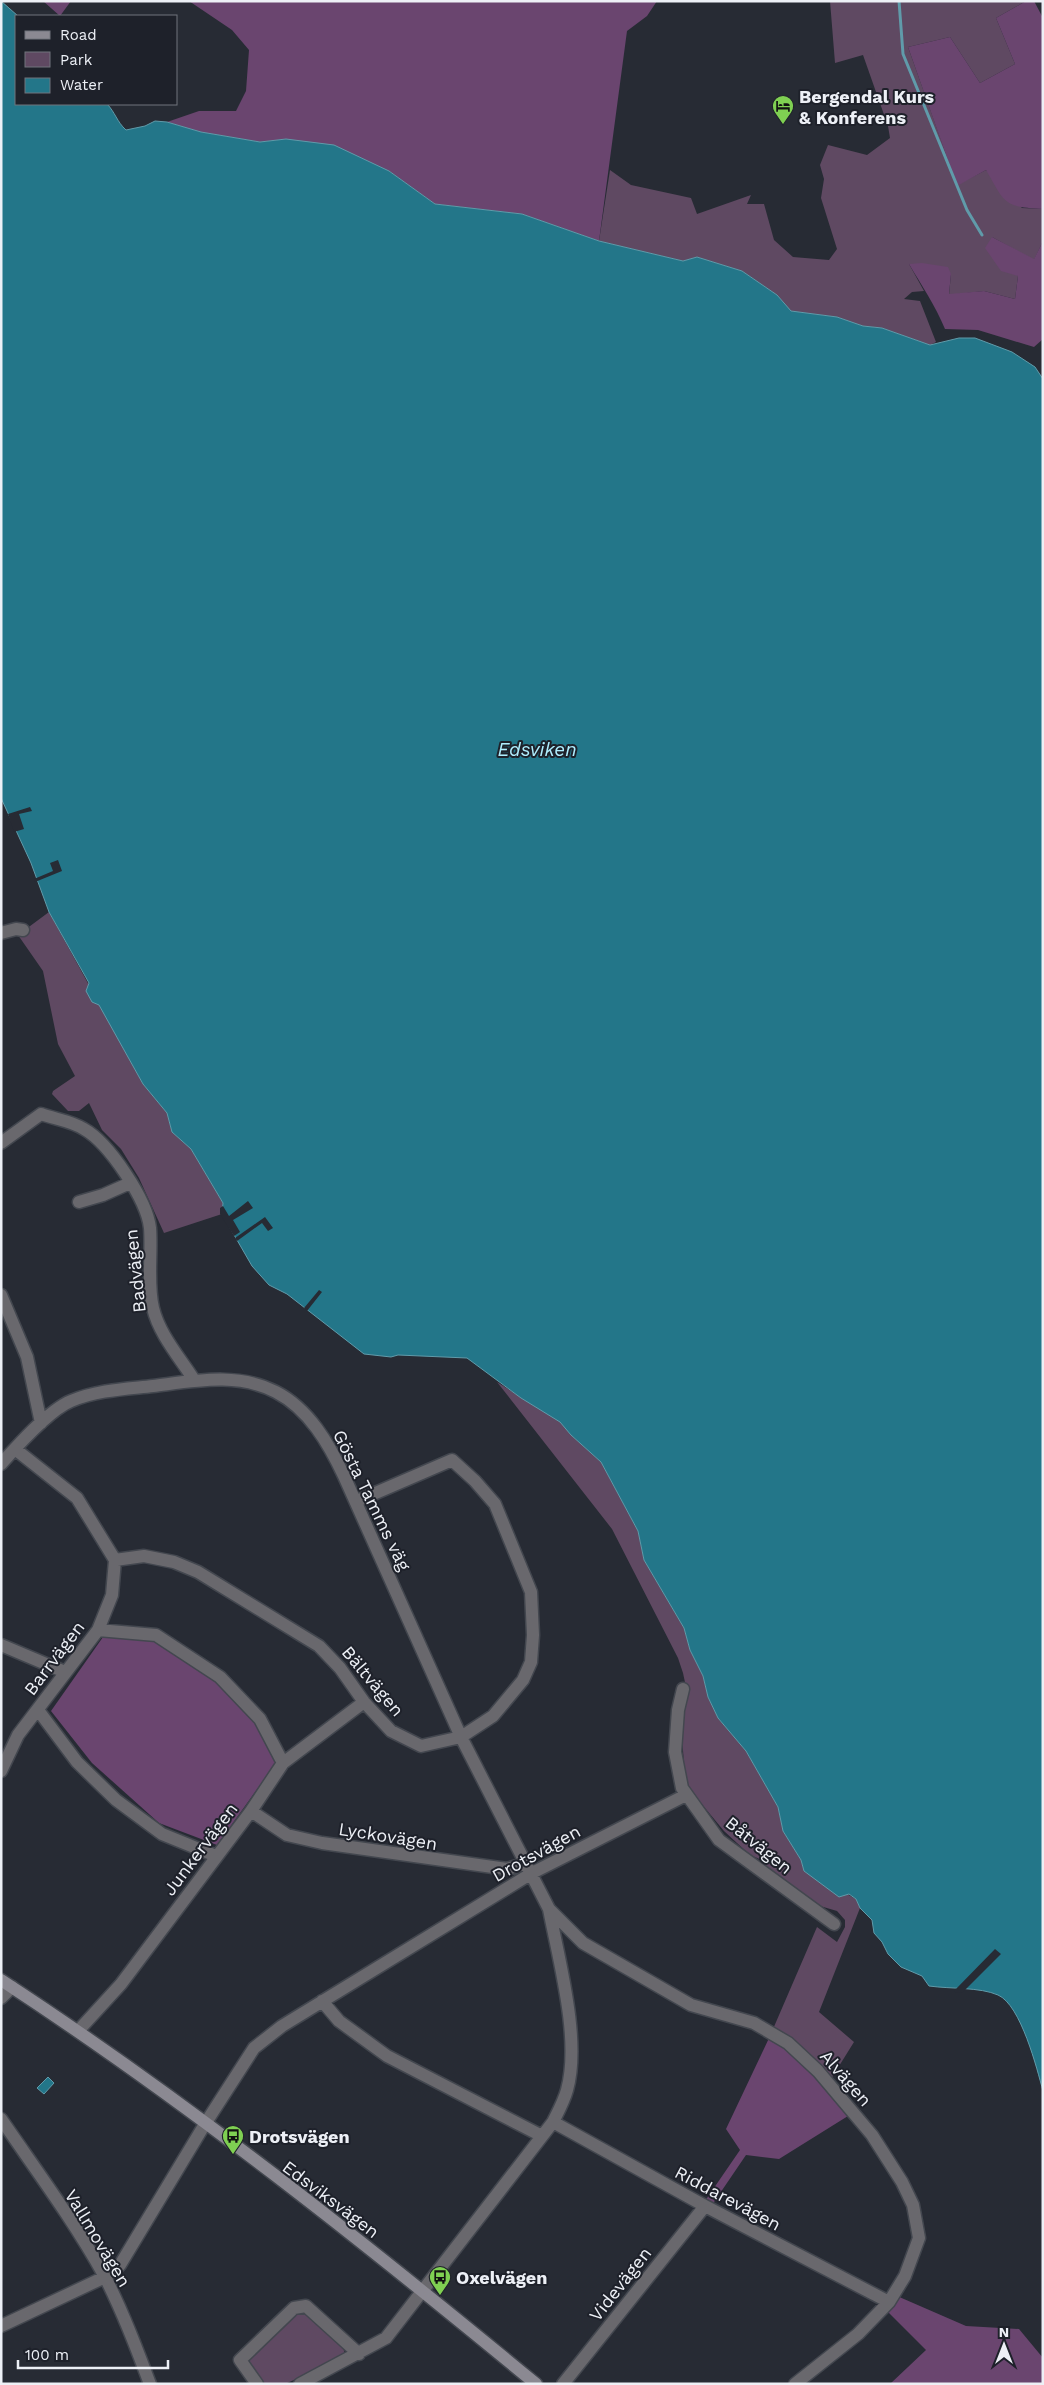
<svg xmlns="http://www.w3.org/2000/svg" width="1044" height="2385" viewBox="0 0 1044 2385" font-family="'Work Sans',sans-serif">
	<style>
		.green { fill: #5f4962 }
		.forest { fill: #6a456f }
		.water { fill: #237689; stroke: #609baa }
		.pier { fill: #272b34 }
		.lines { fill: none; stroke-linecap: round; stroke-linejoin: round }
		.stream { stroke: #609baa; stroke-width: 3 }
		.street-casing { stroke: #43474f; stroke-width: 15 }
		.secondary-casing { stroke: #43474f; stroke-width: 15 }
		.street { stroke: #69686d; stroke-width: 12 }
		.secondary { stroke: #8b8992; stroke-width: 12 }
		.labels { text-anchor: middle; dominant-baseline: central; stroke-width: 4; stroke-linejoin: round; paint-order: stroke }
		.poi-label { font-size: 18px; font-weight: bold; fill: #edf0f6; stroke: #1e212a; text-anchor: start }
		.street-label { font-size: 18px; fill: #edf0f6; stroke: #1e212a }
		.water-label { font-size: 19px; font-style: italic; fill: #afeefe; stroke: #1e212a }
	</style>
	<rect width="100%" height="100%" fill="#272b34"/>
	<path class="green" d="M830,1H1026L996,18L1015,64L980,83L950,37L908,47L957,185L986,170L1022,208L1043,209V241L1034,260L992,237L1018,276L1015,299L984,291L949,295L951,274L909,264L924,291L912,292L904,299L920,301L936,342L930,345L882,328L863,326L837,317L790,311L777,295L742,271L697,257L683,261L599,241L610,170L631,185L691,198L697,214L751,195L747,204H764L774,240L793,257L829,260L837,249L821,198L824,179L820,165L828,145L867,155L890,138L888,126L863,55L835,63Z
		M49,912L143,1084L167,1113L172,1132L191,1149L223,1203L222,1214L164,1233L139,1178L121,1149L102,1130L89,1103L79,1111H68L52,1094L53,1091L75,1076L58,1044L43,971L18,935Z
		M497,1382L561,1422L571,1435L601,1462L638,1531L644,1560L684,1628L690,1650L703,1676L708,1697L718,1718L746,1751L778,1807L783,1831L801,1860L804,1871L856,1899L860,1908L819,2012L854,2042L826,2087L770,2036L817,1927L837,1942L845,1927V1920L837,1911L820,1906L764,1866L762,1860L750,1855L724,1831L695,1796L685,1779L682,1736L686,1687L683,1673L678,1658L612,1529Z
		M302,2312L341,2343L346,2356L285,2384H263L248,2366V2356L293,2314Z"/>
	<path class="forest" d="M43,1H71L60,16Z
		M189,1H657L647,16L627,31L599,241L522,214L435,204L389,171L286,139L260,142L200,132L167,122L199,111H236L246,91L249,50L232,30Z
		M1026,1H1034L1043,18V209C1002,207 1005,202 986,170L957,186L908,47L950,37L980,83L1015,64L996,18Z
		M992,237L1034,259L1043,241V339L1034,347L978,330L945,329C935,305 922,286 909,264L922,263L948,267L951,274L949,294L984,291L1015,299L1018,276L1001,271L985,248Z
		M103,1637L151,1638L220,1685L255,1723L276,1763L217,1845L159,1823L92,1763L51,1711Z
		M770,2036C800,2060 825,2085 848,2116L779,2159L746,2155L712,2205L705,2201L740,2150L726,2129Z
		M897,2296L966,2326L1019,2329L1043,2358V2384H890L926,2350L886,2310Z"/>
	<path class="water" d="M1,1L18,16H16V104H107C115,112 117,122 126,130L145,126L155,121L167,122L201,132L260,142L286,139L334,145L389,171L435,204L522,214L599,241L683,261L697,257L742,271L777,295L791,311L837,317L863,326L882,328L930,345L959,338H975L1012,352L1035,367L1043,379V2091C1037,2069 1021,2005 998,1995C980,1987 950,1989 929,1986L922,1976L901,1967L888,1954L882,1942L874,1933L872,1920L860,1908L856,1899L849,1894L839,1897L804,1871L801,1860L783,1831L778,1807L746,1751L718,1718L708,1697L703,1676L690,1650L684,1628L644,1560L638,1531L601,1462L571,1435L560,1422L521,1398L467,1358L398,1355L391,1357L364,1354L287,1294L269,1285L252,1266L222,1214L223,1203L191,1149L172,1132L167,1113L143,1084L99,1005L92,1002L86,991L89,983L49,912L31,863L1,798Z
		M48,2077L54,2083L44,2094L37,2088Z"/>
	<path class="pier" d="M30,807L32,811L19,814L24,829L14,832L8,814Z
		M58,860L62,871L35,882L34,879L53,871L50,863Z
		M248,1201L253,1208L233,1220L240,1232L234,1236L220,1214V1208L223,1206L229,1216Z
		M265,1217L273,1228L268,1231L262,1223L237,1241L235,1238Z
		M319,1290L322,1292L307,1311L304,1308Z
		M995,1949L1001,1954L962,1993L955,1992L954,1991Z"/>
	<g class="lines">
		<path class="stream" d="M899,1L903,54L967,210L982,235"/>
		<g class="street-casing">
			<path id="street" d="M1,933L16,929L23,930
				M1,1143L41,1114C55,1119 72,1121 84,1129C109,1143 147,1200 150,1228C152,1253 147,1284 153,1308C159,1334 180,1358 194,1380
				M79,1202L103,1195L130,1183
				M1,1295L27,1357L41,1423
				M1,1464C17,1446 49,1410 71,1401C97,1390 126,1389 153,1386C194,1381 238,1372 276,1392C309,1409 329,1444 344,1476L461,1737L549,1909L583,1943L691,2005L754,2023L788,2043L818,2071L872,2135L902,2182L913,2205L919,2238L905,2276L889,2302L858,2334L795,2384
				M115,1560L144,1556L174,1562L198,1572L319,1646L340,1668L364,1702L391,1731L421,1746L461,1737L493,1716L523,1680L531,1662L533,1635L531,1592L495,1504L475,1481L452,1460L357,1501
				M98,1630L156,1635L220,1677L260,1719L283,1763
				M1,1645L65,1672
				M683,1689L678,1710L675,1752L682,1788L719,1840L834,1924
				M38,1710L77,1762L116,1800L162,1834L216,1856
				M1,1771L18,1735L98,1630L112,1595L115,1560L77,1498L15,1449
				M251,1811L287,1835L322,1843L507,1869L527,1863
				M1,1998L12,1987
				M322,2001L339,2021L387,2056L542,2136
				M78,2031L121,1984L251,1811L283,1763L364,1702
				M1,2119C36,2170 74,2221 104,2275C122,2310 136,2347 150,2384
				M553,2122L705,2206L889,2302
				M1,2326L105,2277L120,2265L205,2124L254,2048L282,2026L532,1873L686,1795
				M257,2384L240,2360L294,2308L306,2306L359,2354
				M300,2384L386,2338L553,2122C558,2112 564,2101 567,2090C581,2040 559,1961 549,1909
				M563,2384L705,2206"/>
		</g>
		<g class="secondary-casing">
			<path id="secondary" d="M1,1980C188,2102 364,2242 536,2384"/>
		</g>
		<use href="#street" class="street"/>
		<use href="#secondary" class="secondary"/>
	</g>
	<defs>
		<g id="hotel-pin" transform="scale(1.125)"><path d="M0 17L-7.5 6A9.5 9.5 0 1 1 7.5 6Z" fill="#7fd052" stroke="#1e212a"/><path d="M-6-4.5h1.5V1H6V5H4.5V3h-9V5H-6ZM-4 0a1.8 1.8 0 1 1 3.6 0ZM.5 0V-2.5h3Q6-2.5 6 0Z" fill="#111"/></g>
		<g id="bus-pin" transform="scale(1.125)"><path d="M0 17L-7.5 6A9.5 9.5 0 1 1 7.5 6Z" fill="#7fd052" stroke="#1e212a"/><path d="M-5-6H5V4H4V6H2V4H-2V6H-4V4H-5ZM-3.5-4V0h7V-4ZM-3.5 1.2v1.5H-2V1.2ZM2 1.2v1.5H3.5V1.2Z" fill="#111"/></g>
	</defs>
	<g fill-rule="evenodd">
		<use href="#hotel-pin" x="783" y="106"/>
		<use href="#bus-pin" x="233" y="2136"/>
		<use href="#bus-pin" x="440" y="2277"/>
	</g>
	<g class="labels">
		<g class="poi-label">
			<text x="799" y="96">Bergendal Kurs<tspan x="799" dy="21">&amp; Konferens</tspan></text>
			<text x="249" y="2136">Drotsvägen</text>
			<text x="456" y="2277">Oxelvägen</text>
		</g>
		<g class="street-label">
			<text transform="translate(135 1271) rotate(-96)">Badvägen</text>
			<text transform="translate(372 1500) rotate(64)">Gösta Tamms väg</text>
			<text transform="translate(54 1658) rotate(-53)">Barrvägen</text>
			<text transform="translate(373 1681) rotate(50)">Bältvägen</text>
			<text transform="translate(388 1836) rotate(9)">Lyckovägen</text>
			<text transform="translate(759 1845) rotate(39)">Båtvägen</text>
			<text transform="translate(200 1849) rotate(-53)">Junkervägen</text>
			<text transform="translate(536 1853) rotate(-29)">Drotsvägen</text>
			<text transform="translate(846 2078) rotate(49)">Alvägen</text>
			<text transform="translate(728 2198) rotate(28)">Riddarevägen</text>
			<text transform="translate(331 2199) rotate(37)">Edsviksvägen</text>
			<text transform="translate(98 2238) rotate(59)">Vallmovägen</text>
			<text transform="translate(620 2284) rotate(-52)">Videvägen</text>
		</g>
		<g class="water-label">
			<text x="537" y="749">Edsviken</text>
		</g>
	</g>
	<rect width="1044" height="2385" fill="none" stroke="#edf0f6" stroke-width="5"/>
	<rect x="15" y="15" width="162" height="90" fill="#1e212a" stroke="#71747c"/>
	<rect x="25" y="31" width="25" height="8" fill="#8b8992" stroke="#71747c"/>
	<text x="60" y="40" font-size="15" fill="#edf0f6">Road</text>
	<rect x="25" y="52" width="25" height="15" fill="#5f4962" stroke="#71747c"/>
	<text x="60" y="65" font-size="15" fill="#edf0f6">Park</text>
	<rect x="25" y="78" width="25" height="15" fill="#237689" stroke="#71747c"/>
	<text x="60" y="90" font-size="15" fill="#edf0f6">Water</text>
	<g transform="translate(1004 2345)" stroke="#1e212a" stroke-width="4" paint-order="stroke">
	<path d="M0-4L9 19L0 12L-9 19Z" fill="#edf0f6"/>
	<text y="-8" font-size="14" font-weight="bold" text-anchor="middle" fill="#edf0f6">N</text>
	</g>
	<path d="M18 2360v8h150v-8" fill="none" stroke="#edf0f6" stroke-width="2.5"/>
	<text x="25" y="2360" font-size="15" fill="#edf0f6" stroke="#1e212a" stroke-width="4" paint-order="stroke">100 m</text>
</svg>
